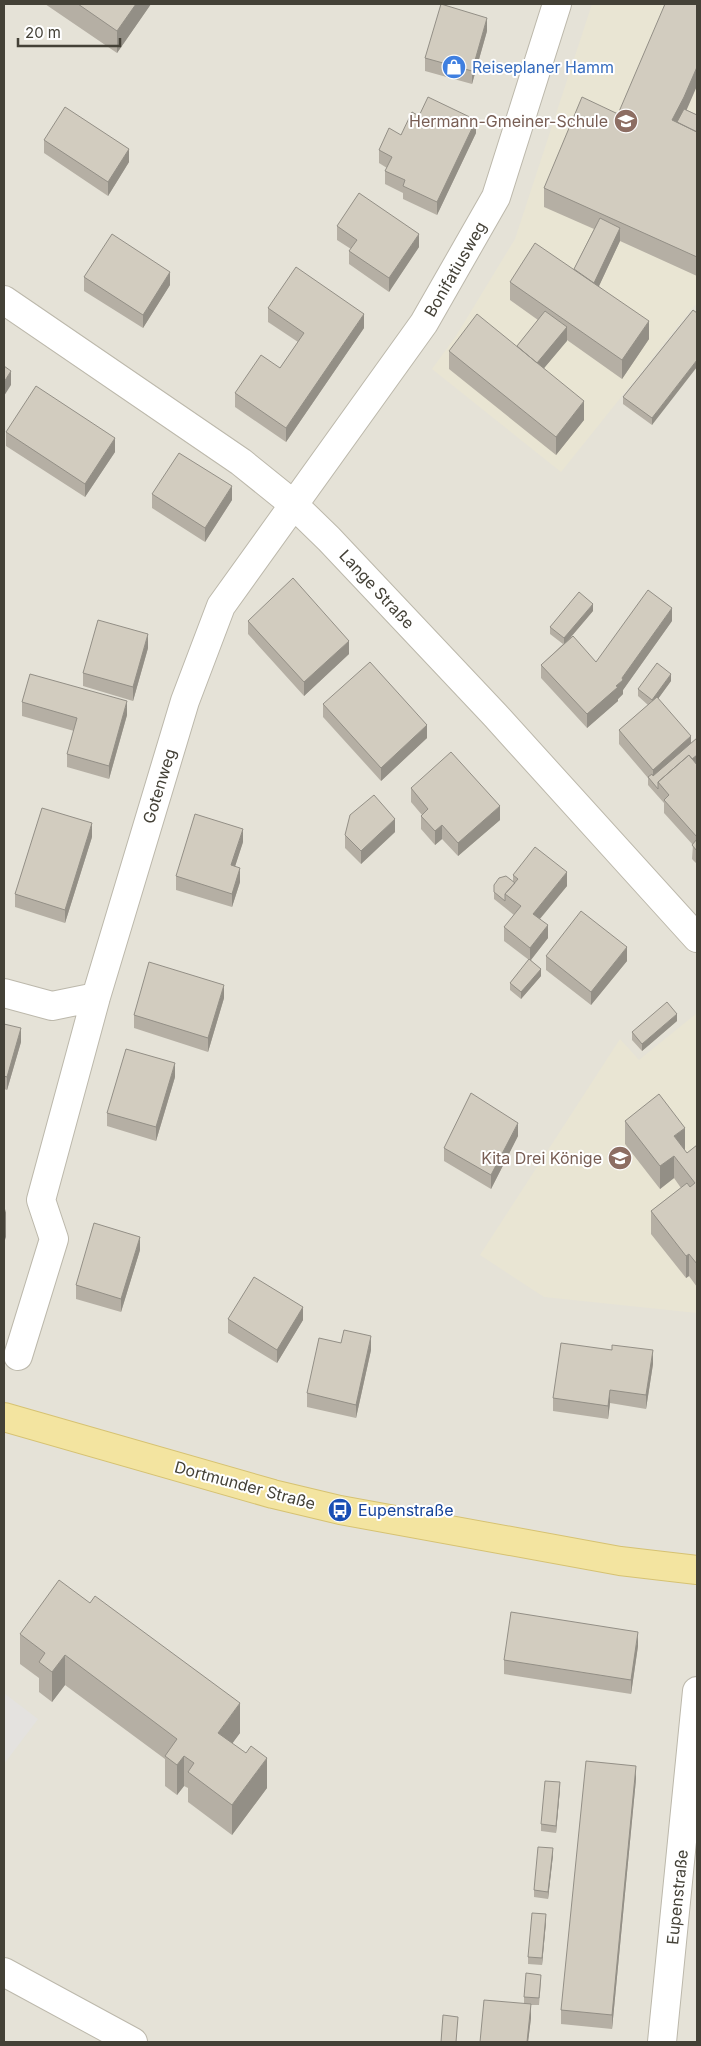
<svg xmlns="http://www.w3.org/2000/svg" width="701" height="2046" viewBox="0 0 701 2046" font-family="Inter,sans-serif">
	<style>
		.residential { fill: #e5e2d7 }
		.education { fill: #e9e5d3 }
		.parking { fill: #e4e2df }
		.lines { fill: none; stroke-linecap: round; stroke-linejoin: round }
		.minor-casing { stroke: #bcb8ab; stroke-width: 30 }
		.major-casing { stroke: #d6c272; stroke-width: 30 }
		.minor { stroke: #fff; stroke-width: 28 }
		.major { stroke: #f3e4a0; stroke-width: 28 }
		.wall { fill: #b5afa4 }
		.shaded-wall { fill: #938f86 }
		.building { fill: #d2ccbf; stroke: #938f86 }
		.labels { text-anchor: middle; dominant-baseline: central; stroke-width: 4; stroke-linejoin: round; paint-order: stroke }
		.shop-label { font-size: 16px; fill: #366cbe; stroke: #fff; text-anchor: start }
		.education-label { font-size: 16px; fill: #785e54; stroke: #fff; text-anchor: end }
		.street-label { font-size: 16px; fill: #444137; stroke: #fff }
		.transit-label { font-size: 16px; fill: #164399; stroke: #fff; text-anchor: start }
	</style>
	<rect width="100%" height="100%" fill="#f2f0e8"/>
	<path class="residential" d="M4,4H697V2042H4Z"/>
	<path class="education" d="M592,4H697V306L695,305L561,472L432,369L456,336L515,239Z
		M697,1013V1313L544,1297L480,1255L620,1039L639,1060Z"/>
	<path class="parking" d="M4,1693L38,1719L4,1764Z"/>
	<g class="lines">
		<g class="minor-casing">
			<path id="minor" d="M4,300L241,462L293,504L329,539L495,715L697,938
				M4,993L52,1006L96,997
				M18,1356L54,1239L41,1200L96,997L185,701L221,606L424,323L496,197L557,4
				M4,1972L133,2042
				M662,2042L697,1691"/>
		</g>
		<g class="major-casing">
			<path id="major" d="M4,1417L273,1494L340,1510L620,1561L697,1570"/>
		</g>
		<use href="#minor" class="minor"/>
		<use href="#major" class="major"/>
	</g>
	<path class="wall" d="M45,4H151L117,53Z
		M487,31L472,84L425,71V58Z
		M687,110L697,115V276L620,241L599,286L649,339L622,379L567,340L544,368L584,420L556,455L449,369V351L517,346L538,320L510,300V282L574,269L594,229L544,207V188L618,114Z
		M419,116L476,133L437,215L403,199V193L385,184V171L387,168L379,163V150L401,135Z
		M44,140L129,162L108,196L44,153Z
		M337,226L419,247L389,292L349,264V251L351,249L337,240Z
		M84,277L170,285L143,328L84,291Z
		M268,308L364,328L286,442L235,407V393L280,368L298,342L268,322Z
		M693,310L652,425L623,404V397Z
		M6,432L115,452L85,497L6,446Z
		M152,494L232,500L205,542L152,508Z
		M593,611L571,637L596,662L672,621L623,690V694L618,699V701L587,728L541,678V665L563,644L550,634V627Z
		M248,621L349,654L304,696L248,634Z
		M148,648L133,701L83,686V673Z
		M671,681L658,699L691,743L697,738V762L696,763L697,765V864L692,859L693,845L664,813V803L648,785V778L619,744V730L648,705L638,696V689Z
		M22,702L127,715L109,779L67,767V754L74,731L22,716Z
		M323,704L427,738L381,781L323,717Z
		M411,788L500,820L458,856L442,839L435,845L421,829V816L422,815L411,802Z
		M395,832L361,864L345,848V835Z
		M92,837L65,923L15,907V894Z
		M243,842L235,866L240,882L232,907L176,890V876Z
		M513,875L567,886L540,919L548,938L531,960L541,976L521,999L510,990V983L529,960L504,941V927L514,915L494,899V892L513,881Z
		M546,956L627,961L591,1005L546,970Z
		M224,998L208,1052L134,1028V1015Z
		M677,1021L642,1051L632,1040V1032Z
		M4,1024L21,1042L7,1090L4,1089Z
		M175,1077L156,1141L107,1126V1113Z
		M625,1121L685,1151L687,1153L697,1145V1287L689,1276L686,1278L651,1234V1211L681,1188L674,1178L660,1189L625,1144Z
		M518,1136L491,1189L444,1161V1148Z
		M140,1250L121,1312L76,1299V1285Z
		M228,1319L303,1320L277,1363L228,1333Z
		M371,1350L356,1418L307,1407V1393Z
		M612,1350L653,1364L646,1409L610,1403L608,1419L553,1411V1398Z
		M20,1634L240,1733L232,1743L267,1788L232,1835L188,1802V1788L184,1786L177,1795L165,1786V1759L65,1685L52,1702L39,1692V1678L20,1664Z
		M638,1646L631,1694L504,1674V1660Z
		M636,1779L612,2029L561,2024V2010Z
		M560,1789L556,1833L541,1831V1824Z
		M553,1855L548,1899L534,1897V1890Z
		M546,1922L542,1965L528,1964V1957Z
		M541,1982L539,2005H531V2018L528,2042H480L524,2004V1997Z"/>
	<path class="shaded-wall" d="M136,4H151L117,53V31Z
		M487,18V31L472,84V71Z
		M697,67V86L684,116L672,132V120Z
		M476,120V133L437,215V202Z
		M129,149V162L108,196V182Z
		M620,228V241L592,301V287Z
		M419,234V247L389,292V278Z
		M170,272V285L143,328V315Z
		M364,314V328L286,442V428Z
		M649,321V339L622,379V360Z
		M567,327V341L534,380V366Z
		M697,360V367L652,425V418Z
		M11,371V385L4,396V382Z
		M584,401V420L556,455V437Z
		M115,438V452L85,497V484Z
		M232,486V500L205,542V528Z
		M593,604V611L564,645V638Z
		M672,608V621L623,690V694L618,699V701L587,728V714L622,678Z
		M148,634V648L133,701V687Z
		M349,641V654L304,696V682Z
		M671,674V681L652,707V700Z
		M127,701V715L109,779V766Z
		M427,725V738L381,781V768Z
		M691,736V750L653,783V770Z
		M697,755V762L665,790L661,786Z
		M500,806V820L458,856V843Z
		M395,819V832L361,864V851Z
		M92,823V837L65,923V910Z
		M442,825V839L435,845V831Z
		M243,829V842L231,879V865Z
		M240,868V882L232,907V894Z
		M567,872V886L533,927V914Z
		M548,925V938L530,961V948Z
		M627,947V961L591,1005V992Z
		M541,969V976L521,999V992Z
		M224,985V998L208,1052V1038Z
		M677,1014V1021L642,1051V1044Z
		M21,1028V1042L7,1090V1077Z
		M175,1063V1077L156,1141V1127Z
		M518,1123V1136L491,1189V1175Z
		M685,1128V1151L674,1136Z
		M674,1156V1178L660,1189V1166Z
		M6,1209V1237L4,1243V1216Z
		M140,1237V1250L121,1312V1299Z
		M689,1254V1276L686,1278V1256Z
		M303,1307V1320L277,1363V1350Z
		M371,1336V1350L356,1418V1405Z
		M653,1350V1364L646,1409V1395Z
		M610,1390V1403L608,1419V1406Z
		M638,1632V1646L631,1694V1680Z
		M65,1655V1685L52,1702V1672Z
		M240,1703V1733L218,1763V1733Z
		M184,1756V1786L177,1795V1765Z
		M267,1758V1788L232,1835V1805Z
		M636,1766V1779L612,2029V2015Z
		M560,1782V1789L556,1833V1826Z
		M553,1848V1855L548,1899V1892Z
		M546,1914V1922L542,1965V1958Z
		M531,2004V2018L528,2042H527Z"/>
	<path class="building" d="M78,4H136L117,31Z
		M441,4L487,18L472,71L425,58Z
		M665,4H697V67L684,97L672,120L697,132V257L544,188L582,97L618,114Z
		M428,97L476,120L437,202L403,186L405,180L385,171L392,157L379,150L389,128L401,135L412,112L419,116Z
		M65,107L129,149L108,182L44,140Z
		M684,109L697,115V132L677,122Z
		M359,193L419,234L389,278L349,251L357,240L337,226Z
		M600,218L620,228L594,283L574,269Z
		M112,234L170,272L143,315L84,277Z
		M535,243L649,321L622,360L510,282Z
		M296,267L364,314L286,428L235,393L261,355L280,368L304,333L268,308Z
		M693,310L697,313V360L652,418L623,397Z
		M545,311L567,327L537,363L517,346Z
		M477,314L584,401L556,437L449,351Z
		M4,366L11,371L4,382Z
		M36,386L115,438L85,484L6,432Z
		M179,453L232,486L205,528L152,494Z
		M293,578L349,641L304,682L248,621Z
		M648,590L672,608L622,678L623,680L616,686L618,687L587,714L541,665L573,636L596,662Z
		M579,592L593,604L564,638L550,627Z
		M98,620L148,634L133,687L83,673Z
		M370,662L427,725L381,768L323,704Z
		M657,663L671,674L652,700L638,689Z
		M30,674L127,701L109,766L67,754L77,718L22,702Z
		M657,697L691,736L653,770L619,730Z
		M697,738V755L692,759L689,755L658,782V789L648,777L652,774L653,776Z
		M451,752L500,806L458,843L442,825L435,831L421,816L428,809L411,788Z
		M689,755L697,765V837L664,800L669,795L658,782Z
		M374,795L395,819L361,851L345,835L350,815Z
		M42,808L92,823L65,910L15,894Z
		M195,814L243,829L231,865L240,868L232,894L176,876Z
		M697,839V851L692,845Z
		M535,847L567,872L533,914L548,925L530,948L504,927L521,906L505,894L518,879L513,875Z
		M506,876L515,883L505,894V901L494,892V885L499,878Z
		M581,911L627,947L591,992L546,956Z
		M529,959L541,969L521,992L510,983Z
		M149,962L224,985L208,1038L134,1015Z
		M667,1002L677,1014L642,1044L632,1032Z
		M4,1024L21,1028L7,1077L4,1076Z
		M126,1049L175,1063L156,1127L107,1113Z
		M471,1093L518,1123L491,1175L444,1148Z
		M659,1094L685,1128L674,1136L687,1153L697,1145V1264L689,1254L686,1256L651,1211L687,1183L690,1187L695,1183L674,1156L660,1166L625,1121Z
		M94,1223L140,1237L121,1299L76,1285Z
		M254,1277L303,1307L277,1350L228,1319Z
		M344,1330L371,1336L356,1405L307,1393L319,1338L341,1343Z
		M561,1343L612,1350V1345L653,1350L646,1395L610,1390L608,1406L553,1398Z
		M59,1580L90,1603L95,1596L240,1703L218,1733L246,1753L251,1746L267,1758L232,1805L188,1772L194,1763L184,1756L177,1765L165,1756L177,1739L65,1655L52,1672L39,1662L45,1653L20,1634Z
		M511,1612L638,1632L631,1680L504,1660Z
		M586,1761L636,1766L612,2015L561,2010Z
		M545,1781L560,1782L556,1826L541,1824Z
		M538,1847L553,1848L548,1892L534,1890Z
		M532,1913L546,1914L542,1958L528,1957Z
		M526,1973L541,1975L539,1998L524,1997Z
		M484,2000L531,2004L527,2042H480Z
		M443,2015L458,2017L456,2042H441Z"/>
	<defs>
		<g id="shop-disc" transform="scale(1.25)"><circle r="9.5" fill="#3f7fe0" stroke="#fff"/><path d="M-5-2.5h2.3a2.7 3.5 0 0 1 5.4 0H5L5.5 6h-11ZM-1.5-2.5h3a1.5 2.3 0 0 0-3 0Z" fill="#fff"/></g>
		<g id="school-disc" transform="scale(1.25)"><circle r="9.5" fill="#8d6e63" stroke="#fff"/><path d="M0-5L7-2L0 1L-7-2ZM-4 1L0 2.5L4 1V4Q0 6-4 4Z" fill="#fff"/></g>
		<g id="bus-disc" transform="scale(1.25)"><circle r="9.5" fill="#1a4fb4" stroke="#fff"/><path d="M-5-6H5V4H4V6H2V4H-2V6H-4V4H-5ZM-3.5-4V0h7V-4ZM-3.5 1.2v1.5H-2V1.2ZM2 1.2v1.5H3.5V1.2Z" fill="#fff"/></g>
	</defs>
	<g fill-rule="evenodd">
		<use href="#shop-disc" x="454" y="67"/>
		<use href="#school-disc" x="626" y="121"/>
		<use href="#school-disc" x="620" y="1158"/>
		<use href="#bus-disc" x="340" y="1510"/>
	</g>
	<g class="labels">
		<g class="shop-label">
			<text x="472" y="67">Reiseplaner Hamm</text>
		</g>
		<g class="education-label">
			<text x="608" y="121">Hermann-Gmeiner-Schule</text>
			<text x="602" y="1158">Kita Drei Könige</text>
		</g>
		<g class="street-label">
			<text transform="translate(455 269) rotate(-60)">Bonifatiusweg</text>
			<text transform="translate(377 589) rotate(47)">Lange Straße</text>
			<text transform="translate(159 786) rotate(-73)">Gotenweg</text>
			<text transform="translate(245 1485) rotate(15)">Dortmunder Straße</text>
			<text transform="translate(677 1897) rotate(-84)">Eupenstraße</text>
		</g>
		<g class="transit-label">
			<text x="358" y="1510">Eupenstraße</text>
		</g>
	</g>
	<rect width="701" height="2046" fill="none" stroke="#444137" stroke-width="10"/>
	<path d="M18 38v8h102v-8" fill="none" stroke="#444137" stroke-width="2.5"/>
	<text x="25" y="38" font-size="15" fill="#444137" stroke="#ffffff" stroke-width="4" paint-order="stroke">20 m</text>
</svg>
